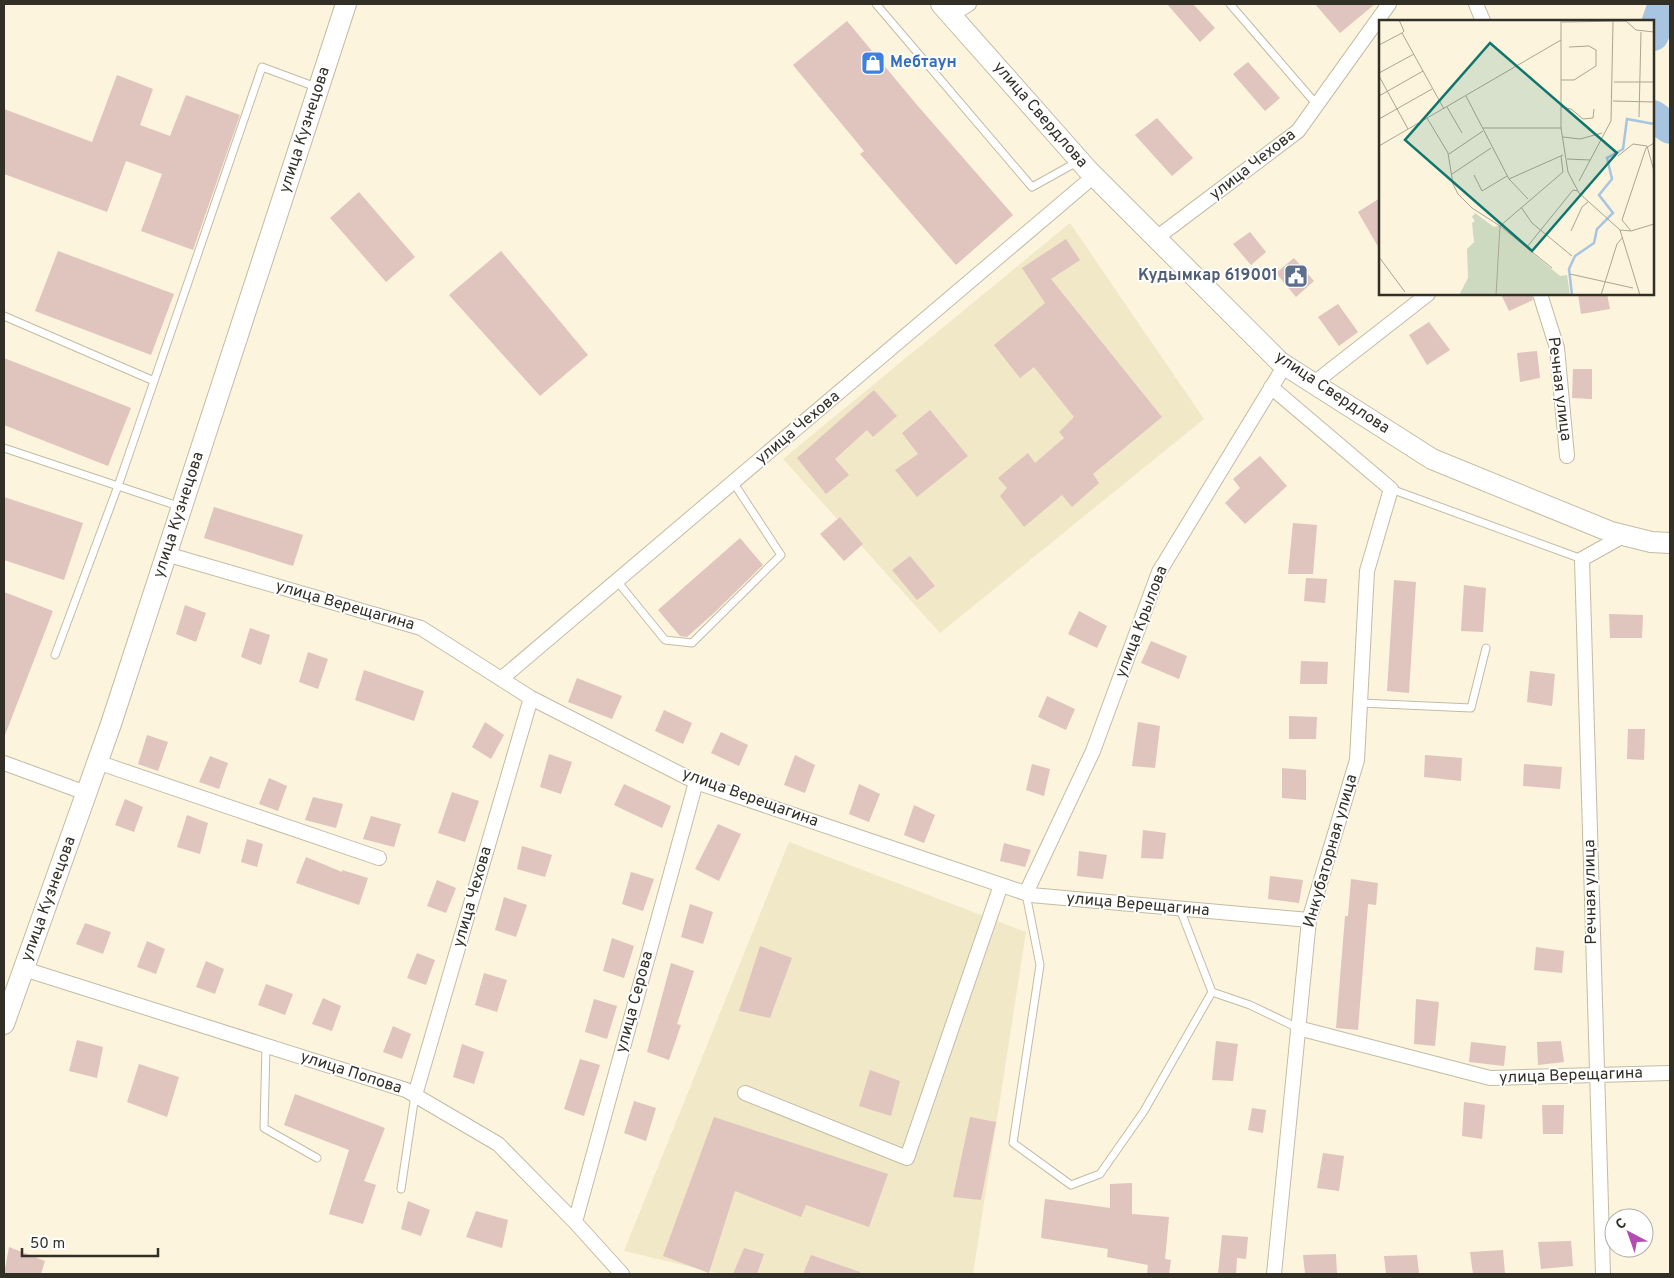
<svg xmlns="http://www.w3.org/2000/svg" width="1674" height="1278" viewBox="0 0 1674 1278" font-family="Overpass,sans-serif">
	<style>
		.built { fill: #f1e8c8 }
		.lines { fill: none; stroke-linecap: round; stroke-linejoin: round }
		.river { stroke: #a7c5e1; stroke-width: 32 }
		.building { fill: #e0c4be }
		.service-casing { stroke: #c3bca5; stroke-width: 9 }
		.minor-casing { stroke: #c3bca5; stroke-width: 16 }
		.secondary-casing { stroke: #c3bca5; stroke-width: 22 }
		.service { stroke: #fff; stroke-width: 7 }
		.minor { stroke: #fff; stroke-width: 14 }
		.secondary { stroke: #fff; stroke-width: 20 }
		.labels { text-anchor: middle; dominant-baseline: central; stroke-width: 4; stroke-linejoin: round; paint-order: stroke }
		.shop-label { font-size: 16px; font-weight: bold; fill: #366cbe; stroke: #fff; text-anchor: start }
		.street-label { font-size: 16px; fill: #322f26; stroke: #fff }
		.service-label { font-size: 16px; font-weight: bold; fill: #4e5e75; stroke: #fff; text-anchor: end }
		.inset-river { fill: none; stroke: #a7c5e1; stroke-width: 2.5 }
		.inset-road { fill: none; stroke: #aba593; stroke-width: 1 }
		.view { fill: #0f766e; fill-opacity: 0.15; stroke: #0f766e; stroke-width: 2.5 }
		.inset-edge { fill: none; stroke: #322f26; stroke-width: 2.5 }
	</style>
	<rect width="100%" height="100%" fill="#fcf4dc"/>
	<path class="built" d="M1070,223L1204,419L940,633L783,459Z
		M789,842L1026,932L973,1274H721L624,1251Z"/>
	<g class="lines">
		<path class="river" d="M1653,35L1664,4
			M1653,116L1670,128"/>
	</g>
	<path class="building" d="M1167,4H1193L1215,28L1200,42Z
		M1315,4H1375L1340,33Z
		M847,21L917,105L1013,215L956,265L860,154L864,151L793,65Z
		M1248,62L1280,98L1265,111L1233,74Z
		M117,75L153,89L140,125L170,136L186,95L240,115L193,250L141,231L162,174L126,161L107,212L4,174V109L92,142Z
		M1157,118L1193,158L1172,176L1135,135Z
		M359,192L415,257L386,282L330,218Z
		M1380,198V250L1358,212Z
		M1250,232L1266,252L1251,265L1233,244Z
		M1066,239L1080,260L1051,279L1162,417L1093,474L1099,483L1072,507L1062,495L1024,527L1000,496L1007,488L998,478L1028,453L1035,463L1064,438L1059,432L1074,417L1034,367L1020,378L994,345L1045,303L1022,268Z
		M58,251L174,294L151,355L35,311Z
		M501,251L588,355L540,396L449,295Z
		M1294,258L1314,281L1296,297L1276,273Z
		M1501,294H1531L1533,300L1509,311Z
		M1578,294H1607L1610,309L1581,314Z
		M1338,304L1358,332L1339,346L1318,317Z
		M1429,322L1450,350L1427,365L1409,335Z
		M1537,351L1540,378L1520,382L1517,353Z
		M4,358L131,408L108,466L4,425Z
		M1573,369H1592V399L1572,398Z
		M874,390L897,416L873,437L867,430L835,459L849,475L826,494L797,458Z
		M930,410L968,456L917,497L895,470L918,454L902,433Z
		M1260,456L1287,486L1245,524L1225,503L1240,488L1233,479Z
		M4,497L83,523L64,580L4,560Z
		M214,507L303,535L293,566L204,538Z
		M840,517L863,544L844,561L820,534Z
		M1293,523L1317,525L1313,574H1288Z
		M740,538L763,565L714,613L687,637L680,636L658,610Z
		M910,556L935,586L917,600L892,570Z
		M1306,578L1327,579L1325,603L1304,601Z
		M1394,580L1416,582L1409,693L1387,691Z
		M1464,585L1486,588L1483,632L1461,631Z
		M4,592L53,611L5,735H4Z
		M185,605L206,613L196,642L176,634Z
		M1079,611L1107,626L1097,648L1068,634Z
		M1609,614L1643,615L1642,638H1610Z
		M250,628L270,635L261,665L241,657Z
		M1151,641L1187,656L1179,679L1141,663Z
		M308,652L328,659L318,689L299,682Z
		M1301,661L1328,662L1327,684H1300Z
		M364,670L424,691L414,721L355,700Z
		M1530,671L1555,674L1552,706L1527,702Z
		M577,678L622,696L612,719L568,702Z
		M1047,696L1075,709L1066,730L1038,717Z
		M664,710L692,723L683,744L655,731Z
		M1289,716L1317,717L1316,739H1289Z
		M485,722L504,735L491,759L472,747Z
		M1138,722L1160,726L1155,768L1132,766Z
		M1628,729H1645L1644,760L1627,759Z
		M721,732L748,745L739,766L711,753Z
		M147,735L168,742L158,771L138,764Z
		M549,754L572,762L561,794L540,787Z
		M795,755L815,765L805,793L784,785Z
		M1425,755L1462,758L1461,781L1424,777Z
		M210,756L228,763L219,789L199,782Z
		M1032,764L1050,769L1044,796L1026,790Z
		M1524,764L1562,767L1560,789L1523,786Z
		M1282,768L1306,770V800L1282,798Z
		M269,778L287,786L278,811L259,804Z
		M624,784L671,806L662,828L614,805Z
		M859,784L880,794L869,822L849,814Z
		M452,792L479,801L465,842L438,833Z
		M313,797L343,804L336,828L305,820Z
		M125,799L143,807L134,832L115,825Z
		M914,805L935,815L924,843L904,835Z
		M187,815L208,823L200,854L177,847Z
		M371,816L401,824L394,847L363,839Z
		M718,824L741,834L719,881L695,869Z
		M1143,830L1166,833L1163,859L1141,858Z
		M247,839L263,844L257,867L241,862Z
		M1004,843L1031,850L1025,867L1000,861Z
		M522,846L552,855L545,877L517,869Z
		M1079,851L1107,855L1103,879L1077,876Z
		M306,857L342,872V870L368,878L359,905L296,883Z
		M631,872L654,879L643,911L622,904Z
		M1270,876L1303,880L1299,903L1268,899Z
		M1351,879L1378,883L1376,905L1368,904L1358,1030L1336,1028L1345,916H1348Z
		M437,880L456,888L446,913L427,906Z
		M504,897L527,905L516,937L495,930Z
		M690,904L713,912L703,944L681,937Z
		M85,923L111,932L103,954L76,944Z
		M612,938L634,946L624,978L603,971Z
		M147,941L165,949L156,974L137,967Z
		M760,946L792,958L770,1018L739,1011Z
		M1536,947L1564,951L1562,973L1534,970Z
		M417,953L435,960L426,985L407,978Z
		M206,961L224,969L215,994L196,987Z
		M671,963L694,971L677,1024L681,1025L669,1060L647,1052Z
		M484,973L507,980L497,1012L475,1005Z
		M266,984L293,994L285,1015L258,1005Z
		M323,998L341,1006L332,1031L312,1024Z
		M594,999L617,1006L607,1039L585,1032Z
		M1416,999L1439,1002L1435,1046L1414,1044Z
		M393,1026L411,1034L402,1059L383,1052Z
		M77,1040L103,1047L97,1078L69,1071Z
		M1216,1041L1238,1044L1233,1081L1212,1080Z
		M1561,1041L1564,1062L1538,1065L1537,1042Z
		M1471,1042L1506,1046L1504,1066L1469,1062Z
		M462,1044L484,1052L474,1084L453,1077Z
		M580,1059L600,1065L584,1116L564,1109Z
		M139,1064L179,1077L167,1117L127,1102Z
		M870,1070L900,1081L891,1116L859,1106Z
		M295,1094L385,1128L364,1181L376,1185L363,1224L329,1214L349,1150L284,1125Z
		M634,1101L656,1108L646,1141L624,1133Z
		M1464,1102L1485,1105L1482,1139L1462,1136Z
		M1542,1105H1564L1563,1134H1543Z
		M1252,1108L1266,1110L1263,1133L1248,1130Z
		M714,1117L888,1174L869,1227L806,1205L801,1217L735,1191L709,1273L663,1256Z
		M970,1117L996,1122L981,1200L953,1197Z
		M1323,1153L1344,1156L1339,1191L1317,1188Z
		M1132,1183V1214L1169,1217L1165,1259L1171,1260L1169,1274H1147L1148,1265L1107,1257L1108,1249L1041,1238L1045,1199L1110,1208V1184Z
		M408,1201L430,1210L421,1236L401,1229Z
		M476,1211L508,1220L502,1248L466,1237Z
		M1222,1235L1248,1237L1246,1259L1237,1258L1236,1274H1218Z
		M1571,1241L1573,1266L1541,1269L1538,1242Z
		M9,1247L45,1261L41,1274H4Z
		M744,1248L764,1254L757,1274H733Z
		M1503,1250L1505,1274H1473L1470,1252Z
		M1336,1254L1337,1274H1305L1303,1255Z
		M811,1255L860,1272V1274H803Z
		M1417,1255L1419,1274H1386L1384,1256Z"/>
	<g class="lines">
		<g class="service-casing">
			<path id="service" d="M876,4L1032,187L1077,162
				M1230,4L1317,105
				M4,316L154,381
				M4,448L181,507
				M1391,489L1582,559
				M617,581L665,640L692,643L781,555L733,482
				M55,655L118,486L262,67L316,87
				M1361,703L1471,708L1486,648
				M1026,894L1040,965L1013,1143L1071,1185L1100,1174L1144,1111L1212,992L1180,909
				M1212,992L1250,1005L1298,1028
				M266,1046L264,1128L317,1158
				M401,1189L415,1095"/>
		</g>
		<g class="minor-casing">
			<path id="minor" d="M1476,4L1483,21
				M951,15L969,4
				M1155,239L1298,131L1389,4
				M1540,294L1557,348L1567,456
				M1314,383L1428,294
				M1271,387L1391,489L1367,571L1357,760L1309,920L1274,1274
				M166,554L421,628L531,698L696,782L1031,895L1309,920
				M501,679L1094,176
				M97,762L379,858
				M4,763L86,793
				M1026,893L1093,751L1159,572L1285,365
				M24,969L406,1090L498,1144L575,1222L622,1274
				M1298,1028L1490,1078L1670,1073
				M745,1093L907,1158L1001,885
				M415,1095L531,698
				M575,1222L696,782
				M1603,1274L1582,559L1625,535"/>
		</g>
		<g class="secondary-casing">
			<path id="secondary" d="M941,4L1088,170L1280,362L1432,459L1611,532L1651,542L1670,543
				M4,1024L111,724L346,4"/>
		</g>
		<use href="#service" class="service"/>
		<use href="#minor" class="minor"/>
		<use href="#secondary" class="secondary"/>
	</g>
	<defs>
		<g id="shop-square" transform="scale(1.25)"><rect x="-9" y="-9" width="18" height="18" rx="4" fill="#3f7fe0" stroke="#fff"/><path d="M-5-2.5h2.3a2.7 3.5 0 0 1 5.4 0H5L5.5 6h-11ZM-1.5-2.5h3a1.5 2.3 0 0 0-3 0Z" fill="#fff"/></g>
		<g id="civic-square" transform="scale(1.25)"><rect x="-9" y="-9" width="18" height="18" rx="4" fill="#5c6f8a" stroke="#fff"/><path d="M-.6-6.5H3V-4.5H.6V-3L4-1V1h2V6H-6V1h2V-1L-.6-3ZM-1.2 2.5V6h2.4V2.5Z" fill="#fff"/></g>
	</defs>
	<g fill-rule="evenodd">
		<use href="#shop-square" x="873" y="63"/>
		<use href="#civic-square" x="1296" y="276"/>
	</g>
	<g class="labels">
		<g class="shop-label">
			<text x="890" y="63">Мебтаун</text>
		</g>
		<g class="street-label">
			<text transform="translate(1040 115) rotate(49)">улица Свердлова</text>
			<text transform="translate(305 130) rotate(-72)">улица Кузнецова</text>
			<text transform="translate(1253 165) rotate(-38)">улица Чехова</text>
			<text transform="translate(1559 389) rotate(83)">Речная улица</text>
			<text transform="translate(1332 393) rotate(34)">улица Свердлова</text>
			<text transform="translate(798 428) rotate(-40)">улица Чехова</text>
			<text transform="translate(179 515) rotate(-72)">улица Кузнецова</text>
			<text transform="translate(345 606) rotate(16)">улица Верещагина</text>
			<text transform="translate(1142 622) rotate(-69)">улица Крылова</text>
			<text transform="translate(750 798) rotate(20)">улица Верещагина</text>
			<text transform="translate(1331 851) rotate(-74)">Инкубаторная улица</text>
			<text transform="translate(1591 892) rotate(-91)">Речная улица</text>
			<text transform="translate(473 897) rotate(-74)">улица Чехова</text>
			<text transform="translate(49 899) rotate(-70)">улица Кузнецова</text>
			<text transform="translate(1138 905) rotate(5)">улица Верещагина</text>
			<text transform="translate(635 1002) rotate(-75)">улица Серова</text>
			<text transform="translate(351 1073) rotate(18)">улица Попова</text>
			<text transform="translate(1571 1076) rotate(-2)">улица Верещагина</text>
		</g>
		<g class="service-label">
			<text x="1278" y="276">Кудымкар 619001</text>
		</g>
	</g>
	<g transform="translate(1379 20)">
		<rect width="275" height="275" fill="#fcf4dc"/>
		<path d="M96,193L115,207L120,205L181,256L188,255L191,275H80L89,258L88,229L95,222L93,203L96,201L93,197Z" fill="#cddac0"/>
		<path class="inset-river" d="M193,275L190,249L196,236L215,223L218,209L234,193L220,175L233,159L228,138L244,129L248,99L275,104"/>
		<path class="inset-road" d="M20,0L25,11L23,13L65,89M182,0V108L189,152L200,173L241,210L252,211L275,204M183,2L247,1L257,10L275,12M0,25L23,13M0,53L35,34M0,56L29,109M182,60H195L217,46V30L210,26L190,27M235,62H275M0,76L44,51M87,76L130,159L149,179M234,81L275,82M68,87L83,113M182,87L192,89L204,99L214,98L215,89M260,97L262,12M48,98L69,133L74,164L79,174L93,188L121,206L173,248M0,99L53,69M104,108H182M184,117L201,119L223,113M0,126L182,20M70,134L104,111M239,136L254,124L268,126L275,151M188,139L211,140M73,154L112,128M95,155L103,171L128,156M130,159L184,135M200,161L232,101L234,2M142,187L153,203L193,236M121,206L184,152L182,136M241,210L261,275M192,211L203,187L209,182M252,211L243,200L267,128L275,123M148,227L194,170L199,171M0,237L26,272M191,254L254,268M117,275L121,206M222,275L238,224L244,217"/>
		<path class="view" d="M111,23L238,133L153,231L26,120Z"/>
		<rect width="275" height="275" class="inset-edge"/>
	</g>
	<rect width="1674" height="1278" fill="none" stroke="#322f26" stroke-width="10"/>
	<g transform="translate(1629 1233) rotate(319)"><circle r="24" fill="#ffffff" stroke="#adaca8"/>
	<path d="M0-4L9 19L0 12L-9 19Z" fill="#b34db1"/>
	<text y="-8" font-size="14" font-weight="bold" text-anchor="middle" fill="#322f26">С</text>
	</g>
	<path d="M22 1248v8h136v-8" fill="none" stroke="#322f26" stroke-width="2.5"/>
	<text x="30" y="1248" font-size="15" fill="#322f26" stroke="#ffffff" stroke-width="4" paint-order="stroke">50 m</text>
</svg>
